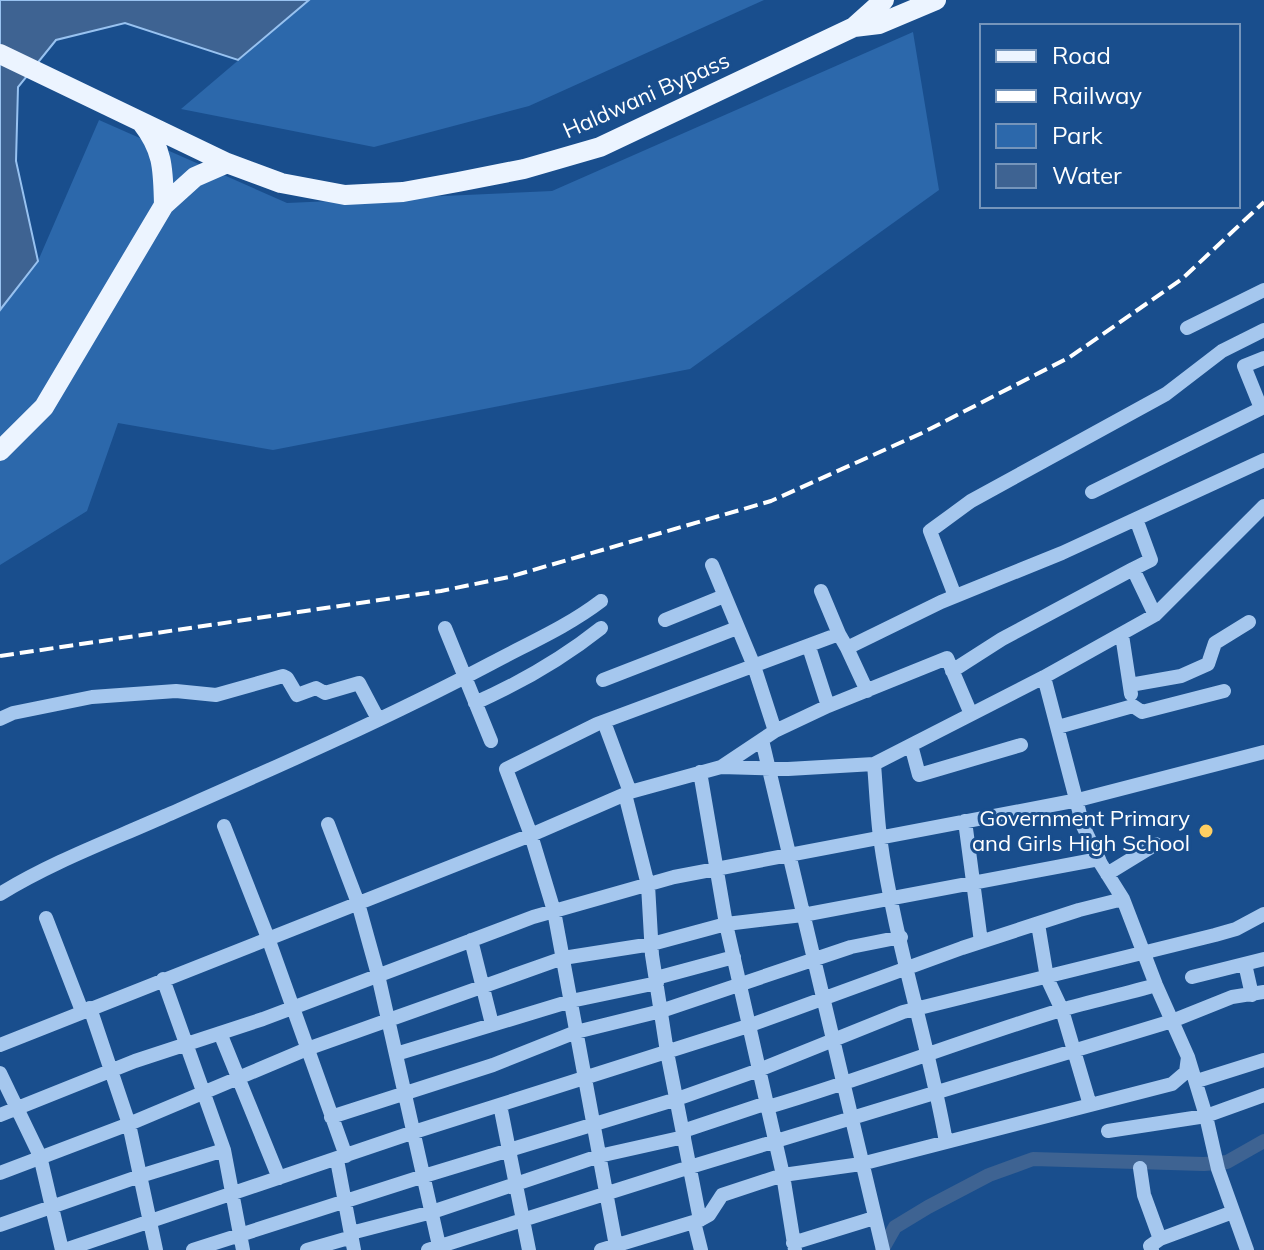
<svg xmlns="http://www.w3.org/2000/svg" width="1264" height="1250" viewBox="0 0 1264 1250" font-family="Mulish,sans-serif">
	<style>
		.green { fill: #2c68ab }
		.water { fill: #3e6392; stroke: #98c2f0; stroke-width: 2 }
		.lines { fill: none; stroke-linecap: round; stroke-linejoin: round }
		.canal { stroke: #3e6392; stroke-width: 14 }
		.minor { stroke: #a5c7ee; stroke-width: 14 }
		.major { stroke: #ecf4ff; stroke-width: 20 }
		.rail { stroke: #fff; stroke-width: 4; stroke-dasharray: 14 6; stroke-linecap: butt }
		.poi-dot { fill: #ffcf62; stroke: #194e8d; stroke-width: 3 }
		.labels { text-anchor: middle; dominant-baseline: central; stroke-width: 6; stroke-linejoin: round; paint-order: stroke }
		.street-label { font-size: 22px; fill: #fff; stroke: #194e8d }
		.poi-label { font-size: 22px; fill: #fff; stroke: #194e8d; text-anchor: end }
	</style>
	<rect width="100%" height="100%" fill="#194e8d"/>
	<path class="green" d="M309,0H764L529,106L374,147L181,109Z
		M913,32L939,190L690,369L273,450L118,423L87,511L0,565V310L38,261L99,120L287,203L552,191Z"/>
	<path class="water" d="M0,0H309L238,60L125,23L56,40L18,87L16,161L38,261L0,310Z"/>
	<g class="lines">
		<path class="canal" d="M882,1250L895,1227L928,1207L989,1175L1033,1159L1204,1164L1227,1162L1264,1141"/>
		<path class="minor" d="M1187,328L1264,290
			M1261,408L1244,366L1264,358
			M1092,492L1264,407
			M1136,519L1151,560L1133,569L1155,615
			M712,565L754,666L775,731L721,767
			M821,591L839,634
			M955,596L930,531L971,501L1166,394L1222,351L1264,330
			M665,620L724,596
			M445,628L491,741
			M1122,635L1131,694
			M847,648L867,691
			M952,671L1002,639L1133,569
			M1044,677L1083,826L1101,864L1123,899L1156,985L1188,1057L1206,1116L1218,1169L1247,1250
			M603,680L737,628
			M1130,685L1181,676L1208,664L1215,643L1249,622
			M475,703C520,683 562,659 601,628
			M828,706L947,658L971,714
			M0,719L13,713L92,697L176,691L216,695L283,676L287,678L297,695L316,688L325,693L359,683L378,719
			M604,722L630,792
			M1058,727L1133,706L1142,712L1224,691
			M775,731L828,706L809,647
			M762,740L883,1250
			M911,745L919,775L1021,745
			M874,764C876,788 877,813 880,837C894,940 928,1039 946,1142
			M700,772L726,924L783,1175L795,1250
			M625,794L648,885L652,955L667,1052L700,1220
			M965,821L981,942
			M328,824L358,903L378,975L440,1250
			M224,826L268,938L346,1156
			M1107,874L1156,844
			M0,894C52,862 109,841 165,816C274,768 384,720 490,664C527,644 567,627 601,601
			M46,918L82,1011
			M1038,924L1047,978L1062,1010L1090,1105
			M471,940L492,1024
			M1245,964L1252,995
			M1192,977L1264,959
			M656,978L734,957
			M163,979L224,1150L243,1250
			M90,1008L129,1124L156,1250
			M220,1033L279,1178
			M0,1045L531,835L630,792L721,767L788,769L874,764L1044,677L1155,615L1264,506
			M396,1054L571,1001L657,983
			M0,1073L40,1156L62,1250
			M1197,1081L1264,1060
			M500,1105L529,1250
			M768,1107C867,1078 962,1040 1061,1010C1092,1001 1125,994 1156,985
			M0,1115L135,1061L263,1019L533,917L674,877L1078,800L1264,752
			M331,1117L493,1065L576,1032L661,1011L851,947L901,937
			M683,1131L767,1103
			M1108,1131L1206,1116L1264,1095
			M337,1160L354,1250
			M1140,1168L1144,1195L1160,1239L1150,1246L1152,1250
			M0,1173L129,1124L307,1049L563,958L652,944L726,924L803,915L1099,859
			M694,1222L701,1250
			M0,1225L140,1176L224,1150
			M351,1233L432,1212L599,1156L684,1137
			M1160,1239L1233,1212
			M793,1243L874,1218
			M616,1246L554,911L531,835L506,769L597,724L839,634L847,648L941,602L1062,553L1264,460
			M65,1250L414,1132L748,1026L962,948L1079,910L1123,899
			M193,1250L424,1176L677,1099L759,1070L903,1012L1215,935L1236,929L1264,914
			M307,1250L352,1237
			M428,1250L690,1167L1172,1021L1232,997L1264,992
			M601,1250L700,1220L709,1215L722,1195L783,1175L861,1164L1172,1084L1186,1072L1188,1057"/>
		<path class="major" d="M854,27L884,0
			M0,54L227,163L281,183L345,195L403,192L458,182L524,169L600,147L854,27L879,24L936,0
			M142,123C164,151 163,171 164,205
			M0,451L44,407L164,205L195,177L227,163"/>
		<path class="rail" d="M0,656L441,591L509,577L771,501L922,433L1070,357L1182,279L1264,202"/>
	</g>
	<circle class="poi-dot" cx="1206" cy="831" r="8"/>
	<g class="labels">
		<g class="street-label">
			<text transform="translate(646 95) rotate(-24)">Haldwani Bypass</text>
		</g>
		<g class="poi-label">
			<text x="1190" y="818">Government Primary<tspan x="1190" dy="25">and Girls High School</tspan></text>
		</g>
	</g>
	<rect x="980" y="24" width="260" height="184" fill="#194e8d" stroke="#7595bb" stroke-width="2"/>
	<rect x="996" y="50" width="40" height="12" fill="#ecf4ff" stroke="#7595bb" stroke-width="2"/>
	<text x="1052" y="64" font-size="24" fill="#ffffff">Road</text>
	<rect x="996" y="90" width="40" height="12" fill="#ffffff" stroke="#7595bb" stroke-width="2"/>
	<text x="1052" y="104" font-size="24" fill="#ffffff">Railway</text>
	<rect x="996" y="124" width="40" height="24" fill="#2c68ab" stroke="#7595bb" stroke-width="2"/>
	<text x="1052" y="144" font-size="24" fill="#ffffff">Park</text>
	<rect x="996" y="164" width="40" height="24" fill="#3e6392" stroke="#7595bb" stroke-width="2"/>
	<text x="1052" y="184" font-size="24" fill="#ffffff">Water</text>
</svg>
